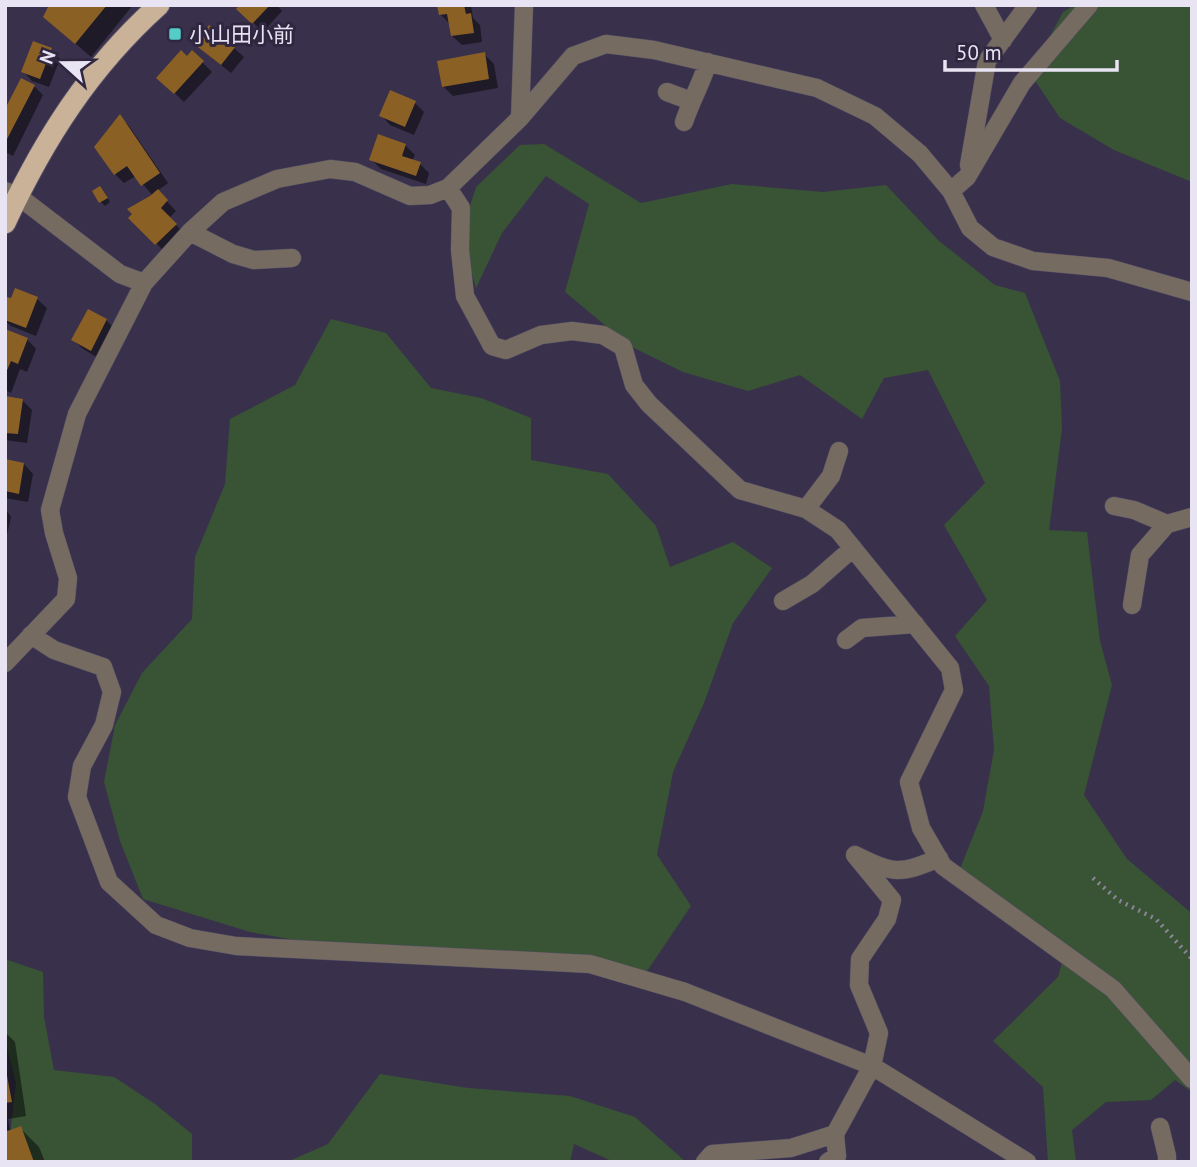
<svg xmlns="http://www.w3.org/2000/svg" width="1197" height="1167" viewBox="0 0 1197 1167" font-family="'PT Sans','Noto Sans JP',sans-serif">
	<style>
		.green { fill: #385435 }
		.shadow { fill: #0007 }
		.building { fill: #8b6025 }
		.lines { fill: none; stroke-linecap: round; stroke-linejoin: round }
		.minor-casing { stroke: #554e66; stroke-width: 19 }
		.highway-casing { stroke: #554e66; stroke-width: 23 }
		.path { stroke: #8b859a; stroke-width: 4.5; stroke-dasharray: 2 5; stroke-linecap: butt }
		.minor { stroke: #756b60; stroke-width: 18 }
		.highway { stroke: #cab298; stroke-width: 21 }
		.poi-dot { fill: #54cdc7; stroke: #2f2740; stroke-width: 2.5 }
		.labels { text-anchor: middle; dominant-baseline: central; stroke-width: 6; stroke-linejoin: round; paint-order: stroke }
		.poi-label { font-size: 21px; fill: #e8e4f4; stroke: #2f2740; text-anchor: start }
	</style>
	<rect width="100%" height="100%" fill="#39314b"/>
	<path class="green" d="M1075,5H1192V182L1114,150L1060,118L1030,73L1063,12Z
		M544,144L641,203L732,184L823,192L886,185L939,241L995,285L1025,293L1060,381L1062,429L1049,530L1087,532L1100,641L1112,685L1084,795L1127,859L1189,911L1192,916V1092L1175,1080L1151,1100L1106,1102L1072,1130L1076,1162H1048L1043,1087L993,1041L1058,977L1065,952L956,879L983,811L994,750L989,686L955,636L987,600L944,525L985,483L928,370L884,378L862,419L800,375L748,391L683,372L630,346L565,292L589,204L546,176L502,233L476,288L467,256L464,225L476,187L520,145Z
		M331,319L386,333L431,388L481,398L531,418V460L608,474L656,526L670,567L733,542L772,568L733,623L704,703L673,772L657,855L691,906L639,983L490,954L328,946L250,932L143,899L120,841L104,782L115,725L142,673L192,619L195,557L225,484L230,419L295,385Z
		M5,959L43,972L44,1017L54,1070L114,1077L155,1104L192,1134V1162H19L9,1143L16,1083L5,1040Z
		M380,1074L468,1088L570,1096L635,1117L686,1162H614L574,1144L570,1162H287L328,1144Z"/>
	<path class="shadow" d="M51,5H133L91,57L45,17Z
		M242,5H277L282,11L263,32L239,9Z
		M439,5H471L473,18L480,25L482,42L462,45L452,36L450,24L440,14Z
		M210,27L244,57L231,73L206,53Z
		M51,50L60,59L49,87L32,81L23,71Z
		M193,53L212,72L184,102L159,78Z
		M484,54L494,64L498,88L453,96L443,86Z
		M34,86L43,95L13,156L5,152V113Z
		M415,103L424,112L414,135L390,125L381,115Z
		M120,117L129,126L168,183L157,191L176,211L169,218L185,234L166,253L131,218L153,196L136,176L124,183L115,174Z
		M405,145L415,155L412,161L420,164L429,173L426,184L381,169L371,159Z
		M104,192L110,202L105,206L101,202Z
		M37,299L47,308L36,336L11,326L5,321V306Z
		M106,320L116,330L100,359L83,349L73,340Z
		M5,331L27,339L36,349L27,372L20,369L11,393L5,390Z
		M5,398L23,401L32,410L27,443L5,440Z
		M5,461L24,464L33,474L28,502L5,498Z
		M5,508L11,517L5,544Z
		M5,1032L15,1042L26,1116L8,1119L10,1130H5Z
		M20,1128L39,1147L45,1162H5Z"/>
	<path class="building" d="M49,5H107L75,44L43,17Z
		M240,5H270L252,24L236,9Z
		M437,5H464L466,14L471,13L474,33L451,36L447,14L439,15Z
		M209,25L236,46L221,65L194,44Z
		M33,41L52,48L40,79L21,72Z
		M181,50L187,56L192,50L204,61L174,94L156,78Z
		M485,52L489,79L442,87L437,61Z
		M21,78L35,85L5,143V109Z
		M390,90L416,101L405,127L379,116Z
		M120,114L160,173L141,186L127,166L114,175L94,147Z
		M378,134L406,144L402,156L421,162L416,176L369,160Z
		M100,186L108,198L99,203L92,191Z
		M158,189L168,200L161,208L177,224L155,245L128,218L132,214L127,209L150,196Z
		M15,288L38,297L26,328L5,320V301L7,297L11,298Z
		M88,309L107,319L91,351L71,340Z
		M5,329L28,338L18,364L11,361L5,375Z
		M5,396L23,399L18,434L5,433Z
		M5,459L24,463L19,494L5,491Z
		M5,1065L12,1102L5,1103Z
		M21,1126L34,1162H5V1132Z"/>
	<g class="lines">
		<g class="minor-casing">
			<path id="minor" d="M984,5L1003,40
				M667,92L691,101
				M520,118L524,5
				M684,122C691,101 701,84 708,62
				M969,165L987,61L1028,5
				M448,188L461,208L460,250L465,296L492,346L506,350L541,335L572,331L603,335L623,347L634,385L649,404L740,490L806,509L838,530L950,668L954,690L909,782L921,828L943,866L1113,989L1192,1079
				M5,191L18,196L120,274L144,283
				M951,191L967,177L1022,83L1089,5
				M190,232L233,254L254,260L292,258
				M1114,506L1134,510L1167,524
				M806,509L831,476L839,451
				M783,601L812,584L853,548
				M1132,605L1140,555L1167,524L1192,517
				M31,635L54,650L103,667L112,692L104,725L82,766L77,797L109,882L156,925L190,938L236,946L590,964L685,992L872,1066L1027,1162
				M846,640L862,628L915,624
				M5,663L66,599L68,578L54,533L50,510L77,414L144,283L190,232L223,202L277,179L330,169L355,172L410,196L430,195L448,188L520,118L573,56L606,44L654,50L817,88L875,116L920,154L951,191L970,228L993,247L1033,261L1108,268L1192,292
				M1160,1127L1167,1156V1162
				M705,1162L712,1154L791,1148L835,1134L872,1066L879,1033L859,985L860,959L887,919L892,900L855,855C894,874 899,875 939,858
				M828,1162L837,1156L835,1134"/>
		</g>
		<g class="highway-casing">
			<path id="highway" d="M5,223C44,139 90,67 159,5"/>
		</g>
		<path class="path" d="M1093,878L1118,900L1156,919L1192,959"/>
		<use href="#minor" class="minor"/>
		<use href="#highway" class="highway"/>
	</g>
	<rect class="poi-dot" x="168" y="27" width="14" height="14" rx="3.5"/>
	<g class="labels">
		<g class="poi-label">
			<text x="189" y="34">小山田小前</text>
		</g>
	</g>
	<rect width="1197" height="1167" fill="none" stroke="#e8e4f4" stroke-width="14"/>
	<g transform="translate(63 63) rotate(291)" stroke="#2f2740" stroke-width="5" paint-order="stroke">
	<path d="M0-5L12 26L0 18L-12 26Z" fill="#e8e4f4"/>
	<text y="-10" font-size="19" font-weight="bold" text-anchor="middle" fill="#e8e4f4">N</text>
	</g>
	<path d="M945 60v10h172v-10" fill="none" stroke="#e8e4f4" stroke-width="3.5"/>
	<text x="956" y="60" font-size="21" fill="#e8e4f4" stroke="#2f2740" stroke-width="5" paint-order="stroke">50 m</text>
</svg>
